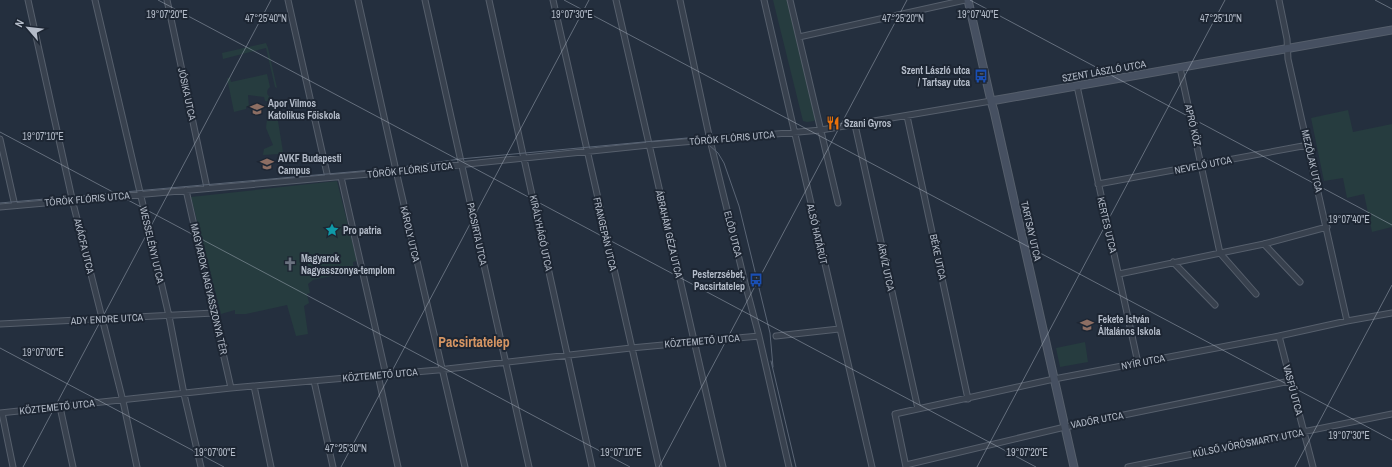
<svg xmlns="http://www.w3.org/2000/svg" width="1392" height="467" viewBox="0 0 1392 467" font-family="'Archivo Narrow',sans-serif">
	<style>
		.green { fill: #263c3f }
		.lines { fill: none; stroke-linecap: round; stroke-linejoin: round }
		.street-casing { stroke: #565f6c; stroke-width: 7 }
		.secondary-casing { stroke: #565f6c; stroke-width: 9 }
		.street { stroke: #38414e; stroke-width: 5 }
		.secondary { stroke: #465061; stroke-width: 7 }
		.tram { stroke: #5a6575; stroke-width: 1 }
		.ticks { fill: none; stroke: #b4bcc9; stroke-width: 1; stroke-opacity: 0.45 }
		.labels { text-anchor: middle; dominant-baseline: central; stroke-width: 4; stroke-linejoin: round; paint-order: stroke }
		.poi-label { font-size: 10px; font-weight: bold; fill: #b4bcc9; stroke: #1d2633; text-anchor: start }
		.street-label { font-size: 10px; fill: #b4bcc9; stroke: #1d2633 }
		.district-label { font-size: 14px; font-weight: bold; fill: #d59563; stroke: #1d2633 }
		.ticks-label { font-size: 10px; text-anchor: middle; fill: #b4bcc9; stroke: #1d2633; stroke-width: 4; stroke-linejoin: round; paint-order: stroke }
	</style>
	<rect width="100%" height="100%" fill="#242f3e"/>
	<path class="green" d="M773,0H789L817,118L814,121L807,122L803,121Z
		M266,43L268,48L277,88L275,87L266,48L223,59L222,53Z
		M267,74L270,87C265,91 267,97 273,98V102L265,101L264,97L248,95L249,107H246V109L234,112L227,78H230L231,82Z
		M264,105L273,107L276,109L285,164L283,160L280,159L279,154L263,155L264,149L273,145L266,128L267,119L273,112L264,107Z
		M1348,110L1353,132L1392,124V227L1372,232L1364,194L1347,198L1343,178L1324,181L1311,118Z
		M337,181L357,261L353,262L354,271L313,280L308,284L310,293L307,294L309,303L304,306L308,334L296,336L287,305L246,314H235V310L221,314L191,197Z
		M1085,342L1088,362L1060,367L1056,348Z"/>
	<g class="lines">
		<g class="street-casing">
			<path id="street" d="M28,0L73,203L123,401L137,467
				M95,0L169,316L184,394L201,467
				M167,0L207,188
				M288,0L328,178
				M358,0L397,175L465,467
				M425,0L529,467
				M489,0L592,467
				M553,0L659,467
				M616,0L723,467
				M680,0L710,140L745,283L759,336L789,467
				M764,0L872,467
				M790,0L838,203
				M1279,0L1287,39L1288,59L1347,321
				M799,37L965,0
				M1180,68L1220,253L1256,294
				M1077,86L1138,363
				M907,116L968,399
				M855,125L918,409
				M0,139L15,206
				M341,177L386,375
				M1098,184L1308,145
				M186,190L231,388
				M0,207L392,172L649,145L821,130L991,101
				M1264,244L1300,282
				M1173,262L1215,305
				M1119,274L1264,244L1327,227
				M0,324L214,313
				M776,336L839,329
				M1279,336L1313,467
				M378,375L398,467
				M314,381L333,467
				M254,386L271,467
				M60,407L73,467
				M0,413L231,388L438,370L631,348L759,336
				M2,413L13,467
				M906,465L1065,427L1290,381
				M906,467L895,414L1054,379L1279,336L1347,321L1392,313
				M1128,467L1392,414"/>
		</g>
		<g class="secondary-casing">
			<path id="secondary" d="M968,0L991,101L994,111L1074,467
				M991,101L1392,30"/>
		</g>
		<use href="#street" class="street"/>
		<use href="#secondary" class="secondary"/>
		<path class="tram" d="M0,203L395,168L460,159L687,138L699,139L709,145L718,153L724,163L739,206L770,333L773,367
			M771,361L796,467"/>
	</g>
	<path class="ticks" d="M158,0L1036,467M564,0L1392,440M970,0L1392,225M1375,0L1392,9M0,132L630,467M0,348L224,467M23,467L271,0M341,467L589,0M659,467L907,0M977,467L1225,0M1295,467L1392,285"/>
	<defs>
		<g id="bus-bare" transform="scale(1.08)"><path d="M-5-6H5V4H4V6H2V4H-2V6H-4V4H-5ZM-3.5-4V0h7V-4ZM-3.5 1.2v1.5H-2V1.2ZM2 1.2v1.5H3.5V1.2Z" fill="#1a4fb4" stroke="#1d2633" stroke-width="2.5" paint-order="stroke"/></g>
		<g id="university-bare" transform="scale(1.08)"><path d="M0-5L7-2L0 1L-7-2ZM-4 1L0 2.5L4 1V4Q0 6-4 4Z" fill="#8d6e63" stroke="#1d2633" stroke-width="2.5" paint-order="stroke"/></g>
		<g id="restaurant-bare" transform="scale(1.08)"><path d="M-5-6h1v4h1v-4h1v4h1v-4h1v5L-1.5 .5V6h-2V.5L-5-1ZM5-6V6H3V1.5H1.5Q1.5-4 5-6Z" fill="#e8710a" stroke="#1d2633" stroke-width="2.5" paint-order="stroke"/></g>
		<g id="sight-bare" transform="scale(1.08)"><path d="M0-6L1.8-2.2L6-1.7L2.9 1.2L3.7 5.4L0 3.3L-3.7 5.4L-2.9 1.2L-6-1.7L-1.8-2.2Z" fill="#0f9aa8" stroke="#1d2633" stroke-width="2.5" paint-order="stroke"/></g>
		<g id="church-bare" transform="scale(1.08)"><path d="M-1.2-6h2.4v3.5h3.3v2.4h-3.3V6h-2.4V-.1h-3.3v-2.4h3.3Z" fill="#6b7280" stroke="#1d2633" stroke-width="2.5" paint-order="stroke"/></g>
		<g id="school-bare" transform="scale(1.08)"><path d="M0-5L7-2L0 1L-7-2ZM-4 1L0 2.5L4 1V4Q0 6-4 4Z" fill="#8d6e63" stroke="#1d2633" stroke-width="2.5" paint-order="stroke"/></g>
	</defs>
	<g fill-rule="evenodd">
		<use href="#bus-bare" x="981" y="76"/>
		<use href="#university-bare" x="257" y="109"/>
		<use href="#restaurant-bare" x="833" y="123"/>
		<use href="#university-bare" x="267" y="164"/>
		<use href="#sight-bare" x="332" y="230"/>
		<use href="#church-bare" x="290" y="264"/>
		<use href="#bus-bare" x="756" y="280"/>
		<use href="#school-bare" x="1087" y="325"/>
	</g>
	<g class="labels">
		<g class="poi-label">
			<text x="970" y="70" text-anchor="end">Szent László utca<tspan x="970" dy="12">/ Tartsay utca</tspan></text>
			<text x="268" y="103">Apor Vilmos<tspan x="268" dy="12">Katolikus Főiskola</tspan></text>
			<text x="844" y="123">Szani Gyros</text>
			<text x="278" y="158">AVKF Budapesti<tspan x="278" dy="12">Campus</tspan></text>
			<text x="343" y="230">Pro patria</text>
			<text x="301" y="258">Magyarok<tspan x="301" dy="12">Nagyasszonya-templom</tspan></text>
			<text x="745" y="274" text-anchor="end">Pesterzsébet,<tspan x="745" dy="12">Pacsirtatelep</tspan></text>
			<text x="1098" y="319">Fekete István<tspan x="1098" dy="12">Általános Iskola</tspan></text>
		</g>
		<g class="street-label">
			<text transform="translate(1104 71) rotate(-10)">SZENT LÁSZLÓ UTCA</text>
			<text transform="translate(187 94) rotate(78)">JÓSIKA UTCA</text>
			<text transform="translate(1193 125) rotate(77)">APRÓ KÖZ</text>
			<text transform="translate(732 138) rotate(-5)">TÖRÖK FLÓRIS UTCA</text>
			<text transform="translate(1312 161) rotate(77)">MEZŐLAK UTCA</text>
			<text transform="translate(1203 165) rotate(-11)">NEVELŐ UTCA</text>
			<text transform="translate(410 170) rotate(-6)">TÖRÖK FLÓRIS UTCA</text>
			<text transform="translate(87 199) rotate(-5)">TÖRÖK FLÓRIS UTCA</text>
			<text transform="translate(1107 225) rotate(77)">KERTES UTCA</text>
			<text transform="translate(1031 231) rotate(77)">TARTSAY UTCA</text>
			<text transform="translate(541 233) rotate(78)">KIRÁLYHÁGÓ UTCA</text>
			<text transform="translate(410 234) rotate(77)">KÁROLY UTCA</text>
			<text transform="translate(477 234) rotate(78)">PACSIRTA UTCA</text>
			<text transform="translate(605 234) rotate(77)">FRANGEPÁN UTCA</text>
			<text transform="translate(669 234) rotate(77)">ÁBRAHÁM GÉZA UTCA</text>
			<text transform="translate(733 234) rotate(76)">ELŐD UTCA</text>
			<text transform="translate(817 234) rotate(77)">ALSÓ HATÁRÚT</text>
			<text transform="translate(152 245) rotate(77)">WESSELÉNYI UTCA</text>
			<text transform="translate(84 246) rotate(76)">AKÁCFA UTCA</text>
			<text transform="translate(938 257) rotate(78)">BÉKE UTCA</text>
			<text transform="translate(886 267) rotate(78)">ÁRVÍZ UTCA</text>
			<text transform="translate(209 289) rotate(77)">MAGYAROK NAGYASSZONYA TÉR</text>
			<text transform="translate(107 319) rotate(-3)">ADY ENDRE UTCA</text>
			<text transform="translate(702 341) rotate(-5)">KÖZTEMETŐ UTCA</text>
			<text transform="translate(1143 362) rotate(-11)">NYÍR UTCA</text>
			<text transform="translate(380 375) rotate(-5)">KÖZTEMETŐ UTCA</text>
			<text transform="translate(1293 390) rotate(75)">VASFŰ UTCA</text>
			<text transform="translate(57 407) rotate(-6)">KÖZTEMETŐ UTCA</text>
			<text transform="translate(1097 420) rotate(-11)">VADŐR UTCA</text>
			<text transform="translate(1248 443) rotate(-11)">KÜLSŐ VÖRÖSMARTY UTCA</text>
		</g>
		<g class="district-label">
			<text x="474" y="342">Pacsirtatelep</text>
		</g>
	</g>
	<g class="ticks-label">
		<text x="167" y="18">19°07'20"E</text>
		<text x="572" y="18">19°07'30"E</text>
		<text x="978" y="18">19°07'40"E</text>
		<text x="266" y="22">47°25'40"N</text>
		<text x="903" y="22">47°25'20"N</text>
		<text x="1221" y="22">47°25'10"N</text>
		<text x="43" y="140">19°07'10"E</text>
		<text x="1349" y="223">19°07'40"E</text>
		<text x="43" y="356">19°07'00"E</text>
		<text x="1349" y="439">19°07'30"E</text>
		<text x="346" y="452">47°25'30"N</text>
		<text x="215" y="456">19°07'00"E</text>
		<text x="621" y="456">19°07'10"E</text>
		<text x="1027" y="456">19°07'20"E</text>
	</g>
	<g transform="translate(28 28) rotate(298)" stroke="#1d2633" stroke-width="3" paint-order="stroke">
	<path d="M0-3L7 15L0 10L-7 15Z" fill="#b4bcc9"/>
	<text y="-6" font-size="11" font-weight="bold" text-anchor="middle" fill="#b4bcc9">N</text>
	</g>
</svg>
